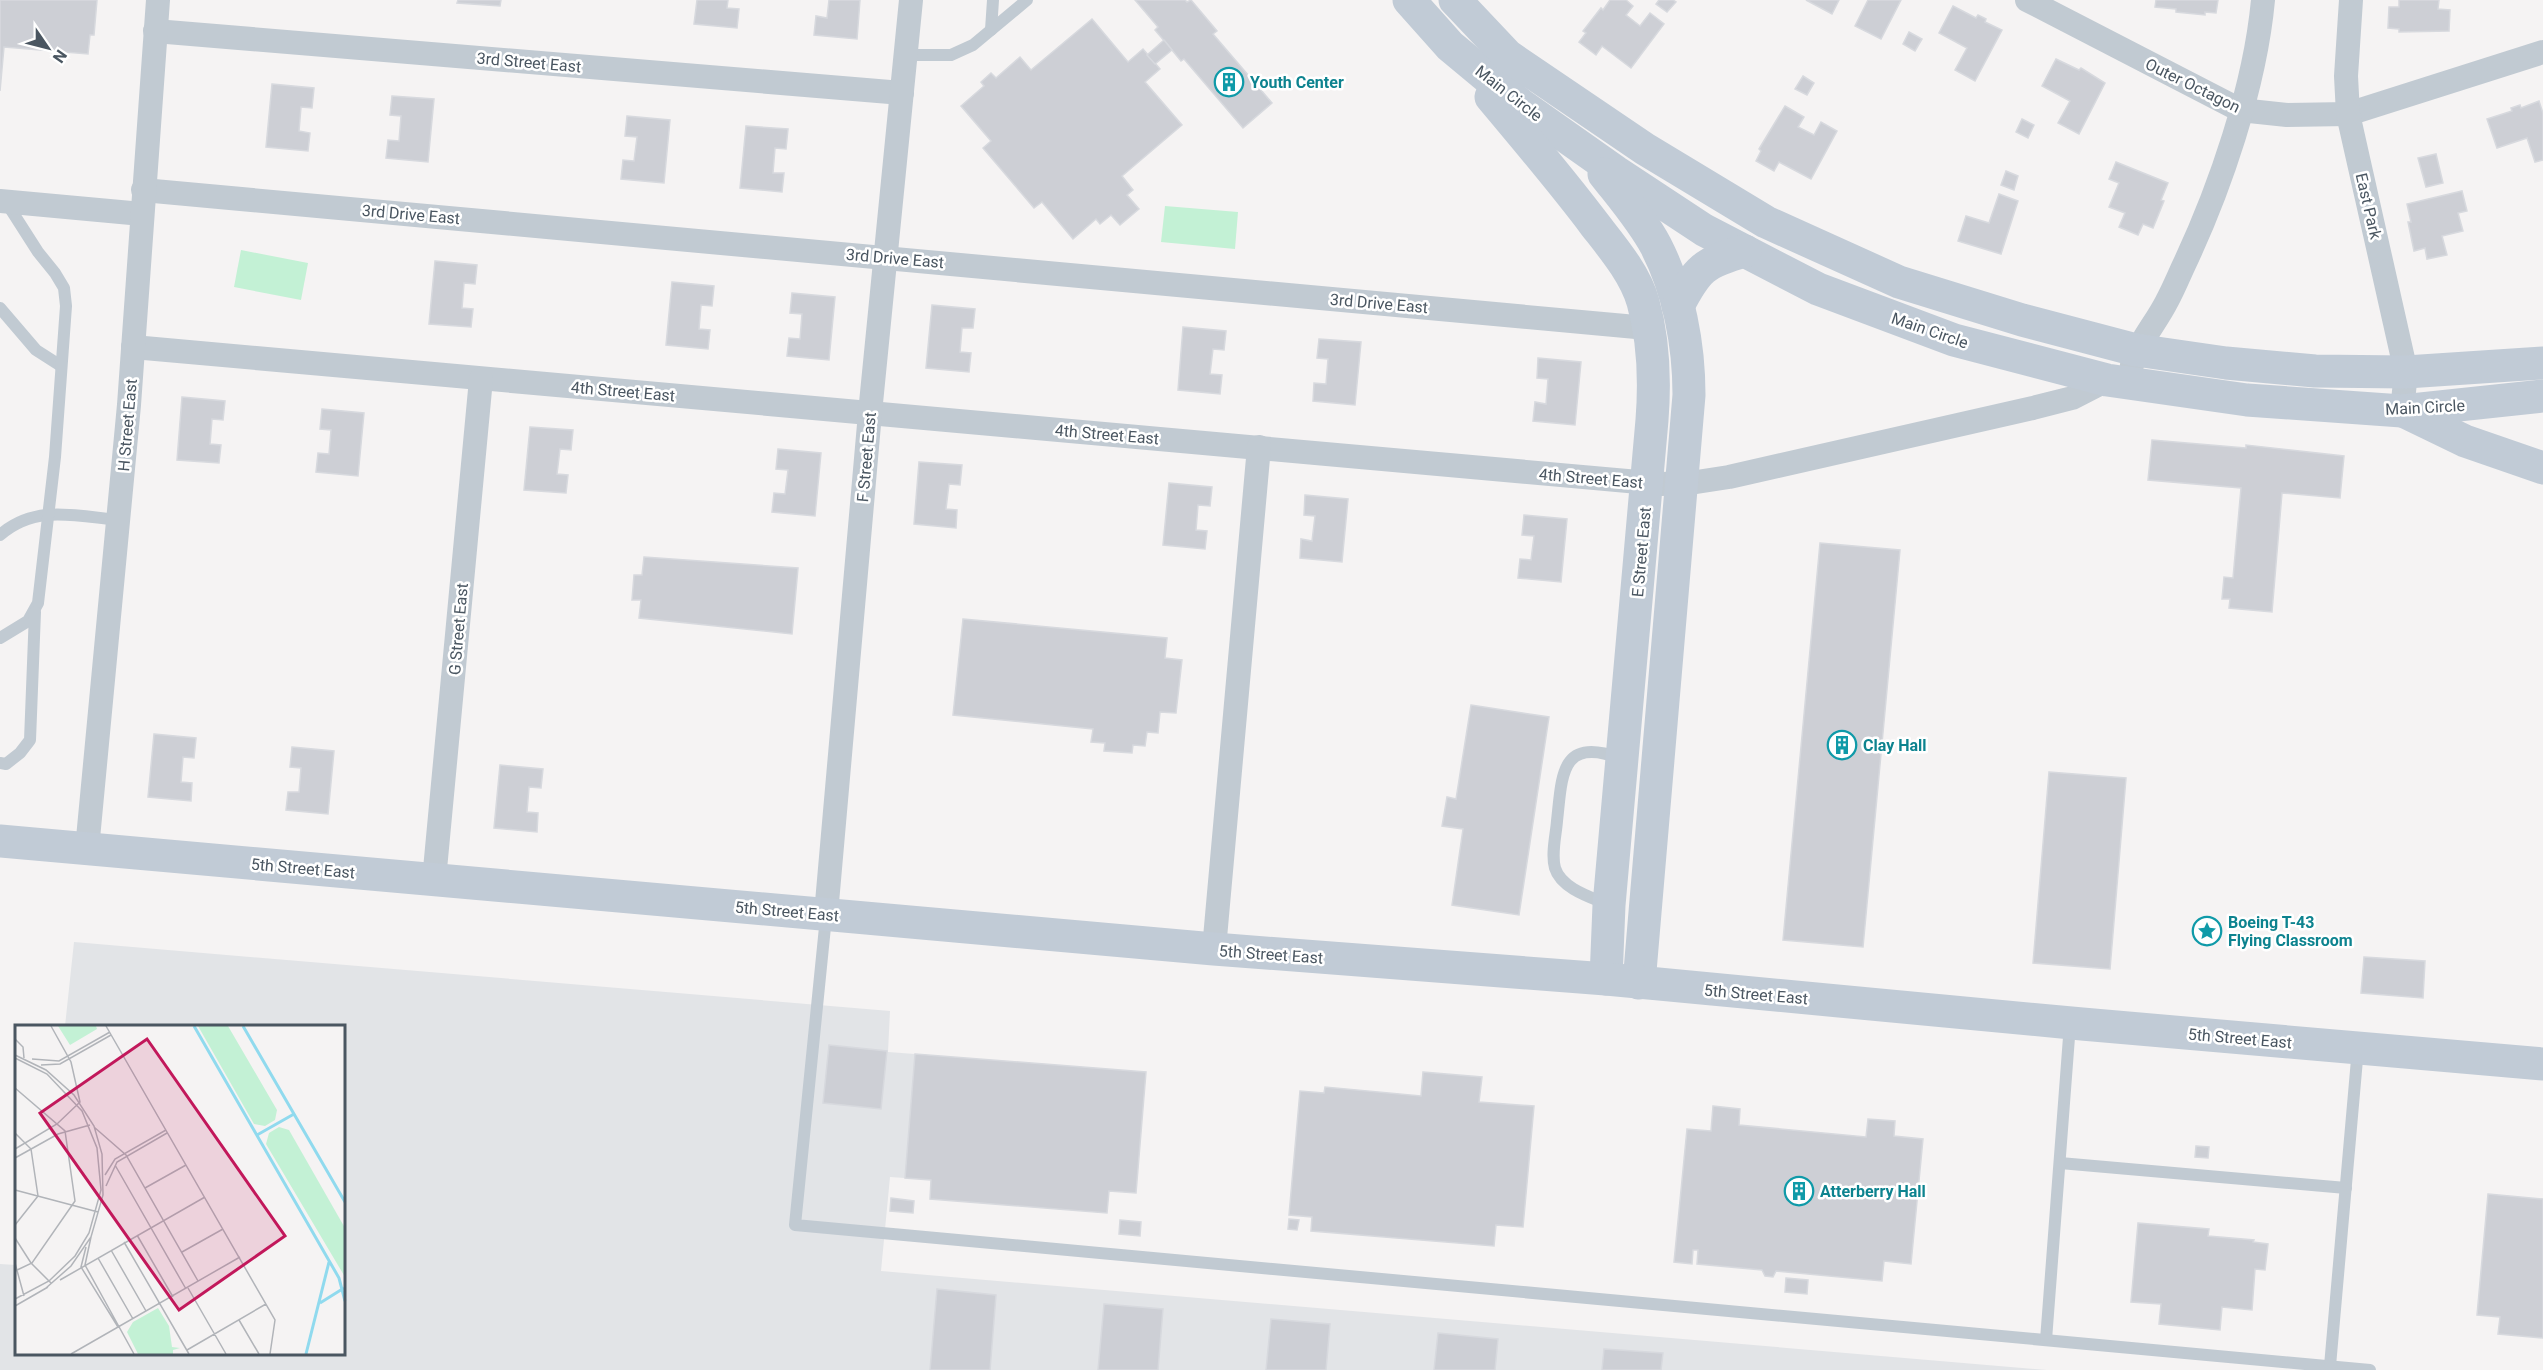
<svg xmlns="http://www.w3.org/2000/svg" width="2543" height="1370" font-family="Roboto,sans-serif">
	<rect width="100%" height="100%" fill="#f5f3f3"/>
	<path fill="#e2e4e7" d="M 74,942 L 890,1011 L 888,1052 L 915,1054 L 905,1178 L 890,1177 L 881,1271 L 2047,1370 L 0,1370 L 0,1264 L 16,1265 L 16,1354 L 344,1354 L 344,1026 L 65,1026 Z"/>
	<g fill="#c3f1d5">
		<path d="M 1165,206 L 1238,212 L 1235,249 L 1161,242 Z"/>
		<path d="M 241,250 L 308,263 L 301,300 L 234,287 Z"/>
	</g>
	<g fill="#cdcfd5" stroke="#d7d9de" stroke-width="1.5">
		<path d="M 0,0 L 97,0 L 94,35 L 90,35 L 88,54 L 4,47 L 0,91 Z"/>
		<path d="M 458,0 L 501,0 L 500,6 L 457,3 Z"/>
		<path d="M 697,0 L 728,0 L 727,8 L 739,9 L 737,28 L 694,24 Z"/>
		<path d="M 829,0 L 860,0 L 857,39 L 814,35 L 816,16 L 827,18 Z"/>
		<path d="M 1135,0 L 1185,0 L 1187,2 L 1191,0 L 1217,31 L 1213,34 L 1272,103 L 1243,128 L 1184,59 L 1181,61 L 1172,50 L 1155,30 L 1158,27 Z"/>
		<path d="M 1610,0 L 1626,0 L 1633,6 L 1626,15 L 1640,26 L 1650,13 L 1664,24 L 1631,68 L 1602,46 L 1596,55 L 1579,42 L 1586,33 L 1583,31 L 1601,8 L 1603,10 Z"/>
		<path d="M 1659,0 L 1673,0 L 1676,2 L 1667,12 L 1656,4 Z"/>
		<path d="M 1806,0 L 1839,0 L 1832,14 Z"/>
		<path d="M 1868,0 L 1901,0 L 1881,39 L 1855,26 Z"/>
		<path d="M 2156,0 L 2218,0 L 2216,13 L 2205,12 L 2205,15 L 2176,12 L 2176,9 L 2155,7 Z"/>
		<path d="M 2399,0 L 2439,0 L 2438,9 L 2450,10 L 2449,31 L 2399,32 L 2399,29 L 2388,28 L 2389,7 L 2399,7 Z"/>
		<path d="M 1953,6 L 1976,18 L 1978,15 L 1986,19 L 1985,22 L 2002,30 L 1975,81 L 1955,70 L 1967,48 L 1939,33 Z"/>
		<path d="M 1092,19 L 1128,62 L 1143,49 L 1160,69 L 1145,82 L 1182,125 L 1122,176 L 1133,190 L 1127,195 L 1139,209 L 1120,225 L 1111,215 L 1100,224 L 1096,219 L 1073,239 L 1042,202 L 1034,208 L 983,148 L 991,141 L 961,106 L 984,86 L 981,82 L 991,73 L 996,78 L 1020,57 L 1031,70 Z"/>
		<path d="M 1909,32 L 1922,39 L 1915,51 L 1903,44 Z"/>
		<path d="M 1164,40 L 1172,50 L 1155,64 L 1147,55 Z"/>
		<path d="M 2056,59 L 2079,70 L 2081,68 L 2105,83 L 2079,134 L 2058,123 L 2070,101 L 2042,86 Z"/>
		<path d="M 1803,76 L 1814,83 L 1807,95 L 1795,89 Z"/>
		<path d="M 272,84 L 314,88 L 312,108 L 301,107 L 299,131 L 310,133 L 308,151 L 266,147 Z"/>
		<path d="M 392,96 L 434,99 L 428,162 L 386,158 L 388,140 L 399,141 L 401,116 L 390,115 Z"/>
		<path d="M 2539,101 L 2543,113 L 2543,160 L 2535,162 L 2527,138 L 2497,148 L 2487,119 L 2512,111 L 2511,108 L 2520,105 L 2521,108 Z"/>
		<path d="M 1785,106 L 1804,117 L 1798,127 L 1814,135 L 1821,122 L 1837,131 L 1811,179 L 1779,162 L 1774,171 L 1756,161 L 1761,151 L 1759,149 Z"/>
		<path d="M 627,116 L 670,120 L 664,183 L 621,179 L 623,160 L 634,161 L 637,137 L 625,136 Z"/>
		<path d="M 2022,119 L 2034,125 L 2028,138 L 2016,132 Z"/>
		<path d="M 746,126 L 788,129 L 786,149 L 775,148 L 773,173 L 784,173 L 782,192 L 740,188 Z"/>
		<path d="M 2436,154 L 2443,183 L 2426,187 L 2418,158 Z"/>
		<path d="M 2116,162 L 2168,183 L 2161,200 L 2164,201 L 2153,228 L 2143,224 L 2138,235 L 2119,227 L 2125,213 L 2109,207 L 2119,183 L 2109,179 Z"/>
		<path d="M 2006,171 L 2018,176 L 2014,190 L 2001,185 Z"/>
		<path d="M 2462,191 L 2467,211 L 2458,213 L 2463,231 L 2442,236 L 2447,255 L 2427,259 L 2425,248 L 2414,251 L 2408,222 L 2411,222 L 2407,204 Z"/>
		<path d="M 1999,194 L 2018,201 L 2001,254 L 1958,241 L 1966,216 L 1989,223 Z"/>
		<path d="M 435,261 L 477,265 L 475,284 L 464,283 L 462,308 L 473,309 L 471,327 L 429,324 Z"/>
		<path d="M 672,282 L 714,286 L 712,306 L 701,305 L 699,329 L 710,330 L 708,349 L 666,345 Z"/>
		<path d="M 792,293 L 835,297 L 829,360 L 787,356 L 789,338 L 800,339 L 802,314 L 790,313 Z"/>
		<path d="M 932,305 L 975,309 L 973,328 L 962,328 L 960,352 L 971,353 L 969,372 L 926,368 Z"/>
		<path d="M 1183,327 L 1226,331 L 1224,350 L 1213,349 L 1210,374 L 1222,375 L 1220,394 L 1178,390 Z"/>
		<path d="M 1319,339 L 1361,342 L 1355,405 L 1313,401 L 1314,383 L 1326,384 L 1328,359 L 1317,358 Z"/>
		<path d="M 1538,358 L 1581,362 L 1575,425 L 1533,421 L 1535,402 L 1546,404 L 1548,379 L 1537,378 Z"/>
		<path d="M 182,397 L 225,401 L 223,420 L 212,419 L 210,444 L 221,445 L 219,463 L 177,460 Z"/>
		<path d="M 322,409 L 364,413 L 358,476 L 316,472 L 318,453 L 329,454 L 331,430 L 320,429 Z"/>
		<path d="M 530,427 L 573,430 L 571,450 L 560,449 L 557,474 L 568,475 L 566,493 L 524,490 Z"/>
		<path d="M 2152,440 L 2246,448 L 2246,445 L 2344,456 L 2340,498 L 2282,493 L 2272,612 L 2229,608 L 2230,599 L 2222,599 L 2224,577 L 2233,578 L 2241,488 L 2148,480 Z"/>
		<path d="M 778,449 L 821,453 L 815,516 L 772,512 L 774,493 L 785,494 L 788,470 L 776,469 Z"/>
		<path d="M 919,462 L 962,465 L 960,485 L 949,484 L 946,509 L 957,510 L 956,528 L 914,524 Z"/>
		<path d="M 1169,483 L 1212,487 L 1210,506 L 1198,505 L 1196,530 L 1207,531 L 1205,549 L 1163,545 Z"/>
		<path d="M 1305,495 L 1348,499 L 1342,562 L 1300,558 L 1301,539 L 1312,541 L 1315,516 L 1304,515 Z"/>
		<path d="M 1524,515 L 1567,519 L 1561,582 L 1518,578 L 1520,559 L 1531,560 L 1534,536 L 1522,535 Z"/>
		<path d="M 1820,543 L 1900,550 L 1863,947 L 1783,940 Z"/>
		<path d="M 644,557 L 798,568 L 792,634 L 639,618 L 641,600 L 632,600 L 634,575 L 642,575 Z"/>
		<path d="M 963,619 L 1167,638 L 1165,658 L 1182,660 L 1176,713 L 1160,712 L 1158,733 L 1147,732 L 1145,746 L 1133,745 L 1132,753 L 1104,751 L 1105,743 L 1091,742 L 1093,729 L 953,715 Z"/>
		<path d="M 1471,705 L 1549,717 L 1519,915 L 1452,905 L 1463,829 L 1442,826 L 1447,797 L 1456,799 Z"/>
		<path d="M 154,734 L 196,738 L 194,758 L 183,757 L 181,782 L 192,783 L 191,801 L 148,797 Z"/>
		<path d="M 292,747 L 334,751 L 328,814 L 286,810 L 288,792 L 299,792 L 301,768 L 290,767 Z"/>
		<path d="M 500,765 L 543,769 L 541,788 L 529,787 L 527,812 L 538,813 L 537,832 L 494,828 Z"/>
		<path d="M 2049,772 L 2126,778 L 2110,969 L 2033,963 Z"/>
		<path d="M 2364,957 L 2425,961 L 2423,998 L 2361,993 Z"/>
		<path d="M 829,1045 L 887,1051 L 881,1109 L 823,1103 Z"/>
		<path d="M 915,1054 L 1146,1072 L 1136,1193 L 1109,1191 L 1107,1213 L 930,1199 L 931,1180 L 905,1178 Z"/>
		<path d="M 1423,1072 L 1482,1077 L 1479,1102 L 1534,1106 L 1523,1227 L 1496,1225 L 1494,1246 L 1311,1231 L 1312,1217 L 1289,1215 L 1300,1091 L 1324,1093 L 1325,1087 L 1421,1096 Z"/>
		<path d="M 1713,1106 L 1740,1109 L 1739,1125 L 1866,1137 L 1868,1119 L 1895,1121 L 1894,1136 L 1923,1139 L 1911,1264 L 1884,1261 L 1882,1281 L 1776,1271 L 1773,1277 L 1765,1276 L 1762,1270 L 1697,1264 L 1698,1250 L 1693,1250 L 1692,1264 L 1674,1262 L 1687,1129 L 1711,1131 Z"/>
		<path d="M 2196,1146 L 2209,1147 L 2208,1158 L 2195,1157 Z"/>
		<path d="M 2488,1194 L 2543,1199 L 2543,1338 L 2498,1334 L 2500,1317 L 2477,1315 Z"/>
		<path d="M 891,1198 L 914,1201 L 913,1213 L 890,1211 Z"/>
		<path d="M 1289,1219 L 1299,1220 L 1297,1230 L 1288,1229 Z"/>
		<path d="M 1120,1220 L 1141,1222 L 1140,1236 L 1119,1234 Z"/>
		<path d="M 2138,1223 L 2209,1229 L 2208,1236 L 2254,1240 L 2253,1242 L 2268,1244 L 2265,1270 L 2255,1269 L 2252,1310 L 2222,1307 L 2220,1330 L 2159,1324 L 2161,1304 L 2131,1302 Z"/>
		<path d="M 1786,1278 L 1808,1280 L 1807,1294 L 1785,1292 Z"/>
		<path d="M 937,1289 L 996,1295 L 990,1370 L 930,1370 Z"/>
		<path d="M 1104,1304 L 1163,1309 L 1158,1370 L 1098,1370 Z"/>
		<path d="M 1271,1319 L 1330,1324 L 1326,1370 L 1266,1370 Z"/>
		<path d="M 1438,1333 L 1498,1339 L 1495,1370 L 1434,1370 Z"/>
		<path d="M 1604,1349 L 1663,1353 L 1661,1370 L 1602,1370 Z"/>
	</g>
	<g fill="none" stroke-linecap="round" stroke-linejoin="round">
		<g stroke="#c1cad2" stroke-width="12">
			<path d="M 991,30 L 993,0"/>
			<path d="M 906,55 L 951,55 L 973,45 L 1027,0"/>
			<path d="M 0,308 L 36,350 L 61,366"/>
			<path d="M 0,535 C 35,504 76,516 118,520"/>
			<path d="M 0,638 L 28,621 L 38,603 L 55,457 L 66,306 L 64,288 L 55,273 L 38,252 L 6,202"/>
			<path d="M 0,763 L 6,764 L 20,753 L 30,740 L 35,612"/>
			<path d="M 1607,904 C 1590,897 1561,888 1555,868 C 1551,854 1556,835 1557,821 C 1562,777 1560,736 1619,758"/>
			<path d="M 826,917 L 795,1225 L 2370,1370"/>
			<path d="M 2060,1163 L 2346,1188"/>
			<path d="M 2046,1340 L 2070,1024"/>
			<path d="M 2330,1366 L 2358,1048"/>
		</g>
		<g stroke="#c1cad2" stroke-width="24">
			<path d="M 2027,0 L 2240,110 L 2287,115 L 2348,114 L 2543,52"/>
			<path d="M 2351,0 L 2346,76 L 2348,114 L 2406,372 L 2402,411"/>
			<path d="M 155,31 L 902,93"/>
			<path d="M 143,190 L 1647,328"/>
			<path d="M 0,201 L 142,214"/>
			<path d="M 133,347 L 1661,484 L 1690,483 L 1729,477 L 2033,408 L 2072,398 L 2107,380"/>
			<path d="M 2132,365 C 2139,341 2156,323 2167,301 C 2173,290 2178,278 2183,267 C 2220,189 2255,87 2263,0"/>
			<path d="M 87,849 L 129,405 L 158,0"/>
			<path d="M 434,880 L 481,379"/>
			<path d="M 826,914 L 870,413 L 911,0"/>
			<path d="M 1214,949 L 1259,447"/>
		</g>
		<g stroke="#c1cbd6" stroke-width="33">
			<path d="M 1409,0 L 1450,46 L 1521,105 L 1616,172 L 1704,230 L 1818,289 L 1954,340 L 2107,380 L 2247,400 L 2402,411 L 2543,396"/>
			<path d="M 1455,0 L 1508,56 L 1645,149 L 1766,222 L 1899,282 L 2022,320 L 2136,350 L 2226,363 L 2315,371 L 2406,372 L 2543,363"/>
			<path d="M 1491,97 C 1526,139 1562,181 1595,225 C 1613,248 1635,274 1643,302 C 1654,341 1655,381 1652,420 L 1609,905 L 1606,979"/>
			<path d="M 1604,174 C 1622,197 1642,220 1656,246 C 1679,291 1689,345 1689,395 L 1639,983"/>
			<path d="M 1678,306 C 1697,269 1704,262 1745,251"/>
			<path d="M 2403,411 L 2465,441 L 2543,468"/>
			<path d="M 0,841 L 1214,949 L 1606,979 L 2082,1024 L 2543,1064"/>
		</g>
	</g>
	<defs>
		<g id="building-ring" transform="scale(1.5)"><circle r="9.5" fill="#fff" stroke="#0f9aa8" stroke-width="1.5"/><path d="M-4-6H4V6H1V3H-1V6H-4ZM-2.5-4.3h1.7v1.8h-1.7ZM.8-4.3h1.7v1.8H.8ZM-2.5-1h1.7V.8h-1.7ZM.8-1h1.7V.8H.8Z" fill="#0f9aa8"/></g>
		<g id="sight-ring" transform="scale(1.5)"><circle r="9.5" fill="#fff" stroke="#0f9aa8" stroke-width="1.5"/><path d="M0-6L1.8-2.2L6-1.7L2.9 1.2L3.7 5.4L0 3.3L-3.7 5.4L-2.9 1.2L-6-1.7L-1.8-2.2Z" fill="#0f9aa8"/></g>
	</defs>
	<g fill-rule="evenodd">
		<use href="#building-ring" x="1229" y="82"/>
		<use href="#building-ring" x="1842" y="745"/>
		<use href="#sight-ring" x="2207" y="931"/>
		<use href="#building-ring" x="1799" y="1191"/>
	</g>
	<g text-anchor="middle" stroke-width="5" stroke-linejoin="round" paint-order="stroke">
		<g font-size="16" fill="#4a5661" stroke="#fff">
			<text transform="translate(529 62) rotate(5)" y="6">3rd Street East</text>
			<text transform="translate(2193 85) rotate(26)" y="6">Outer Octagon</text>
			<text transform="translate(1509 93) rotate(38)" y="6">Main Circle</text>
			<text transform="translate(2369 206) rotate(77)" y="6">East Park</text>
			<text transform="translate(411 214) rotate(5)" y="6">3rd Drive East</text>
			<text transform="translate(895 258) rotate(5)" y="6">3rd Drive East</text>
			<text transform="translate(1379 303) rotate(5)" y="6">3rd Drive East</text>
			<text transform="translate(1930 330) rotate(19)" y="6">Main Circle</text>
			<text transform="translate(623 391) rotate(5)" y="6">4th Street East</text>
			<text transform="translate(2425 407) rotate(-3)" y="6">Main Circle</text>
			<text transform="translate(127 425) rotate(-85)" y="6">H Street East</text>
			<text transform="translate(1107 434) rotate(5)" y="6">4th Street East</text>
			<text transform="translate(866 457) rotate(-85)" y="6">F Street East</text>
			<text transform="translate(1591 478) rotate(5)" y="6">4th Street East</text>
			<text transform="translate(1641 552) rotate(-85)" y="6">E Street East</text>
			<text transform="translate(458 629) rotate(-85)" y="6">G Street East</text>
			<text transform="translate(303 868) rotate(5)" y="6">5th Street East</text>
			<text transform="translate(787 911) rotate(5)" y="6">5th Street East</text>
			<text transform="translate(1271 954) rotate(4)" y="6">5th Street East</text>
			<text transform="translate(1756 994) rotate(5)" y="6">5th Street East</text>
			<text transform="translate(2240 1038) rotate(5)" y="6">5th Street East</text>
		</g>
		<g font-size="16" font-weight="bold" fill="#0d838f" stroke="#fff" text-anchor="start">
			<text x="1250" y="88">Youth Center</text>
			<text x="1863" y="751">Clay Hall</text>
			<text x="2228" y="928">Boeing T-43<tspan x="2228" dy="18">Flying Classroom</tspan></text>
			<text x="1820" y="1197">Atterberry Hall</text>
		</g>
	</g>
	<g transform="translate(15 1025)">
		<rect width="330" height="330" fill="#f5f3f3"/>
		<path d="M 43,1 L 81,1 L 82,4 L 55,20 ZM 183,1 L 213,1 L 262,85 L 260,95 L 250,101 L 239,99 ZM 264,102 L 274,105 L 330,203 L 330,252 L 251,119 L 254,108 ZM 143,283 L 154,301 L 157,322 L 165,323 L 158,325 L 158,329 L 123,329 L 112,307 L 118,297 Z" fill="#c3f1d5"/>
		<path fill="none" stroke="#90daee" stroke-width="3" d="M 179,1 L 324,253 L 330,276M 228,1 L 330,177M 242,110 L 279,89M 305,278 L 329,263M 291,329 L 314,237"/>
		<path fill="none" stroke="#b1b4b9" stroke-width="1.5" d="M 91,1 L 260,295 L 255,329M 0,14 L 8,22 L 9,33M 0,30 L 31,45 L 59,70 L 79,101 L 87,129 L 88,170 L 76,212 L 56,241 L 31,263M 0,33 L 32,49 L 67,86 L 82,123 L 86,165 L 74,208 L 60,231 L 34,256 L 0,274M 17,34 L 44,36 L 95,7M 26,40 L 45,39 L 96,10M 0,63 L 50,106 L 60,176 L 17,238 L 0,246M 79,102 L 111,130 L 183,256M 0,108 L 16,124 L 23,171 L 0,200M 0,124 L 42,99 L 65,77 L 56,37 L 36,1M 0,133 L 43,109 L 75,100M 100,140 L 171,264M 90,150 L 100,134 L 151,105M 91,161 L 102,137 L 152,108M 130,163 L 171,140M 0,165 L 83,187M 122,210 L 158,272M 76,212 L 70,240 L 119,329M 0,213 L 16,238 L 36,258M 109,217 L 174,329M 71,222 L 66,242 L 103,302M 96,225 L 131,286M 167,227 L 208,204M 83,233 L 118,294M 0,238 L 9,271M 45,255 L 190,172M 173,263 L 211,329M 0,281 L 33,262M 224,295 L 244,329M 172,325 L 251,279M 56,329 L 225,232"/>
		<path fill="#c2185b" fill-opacity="0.15" stroke="#c2185b" stroke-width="3" d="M 132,14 L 270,211 L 164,285 L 25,88 Z"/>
		<rect width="330" height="330" fill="none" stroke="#4a5661" stroke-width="3"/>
	</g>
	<g transform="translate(48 48) rotate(125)" stroke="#ffffff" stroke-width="4.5" paint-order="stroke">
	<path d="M0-4.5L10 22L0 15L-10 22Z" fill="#4a5661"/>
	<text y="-9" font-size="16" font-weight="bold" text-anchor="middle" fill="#4a5661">N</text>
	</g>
</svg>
